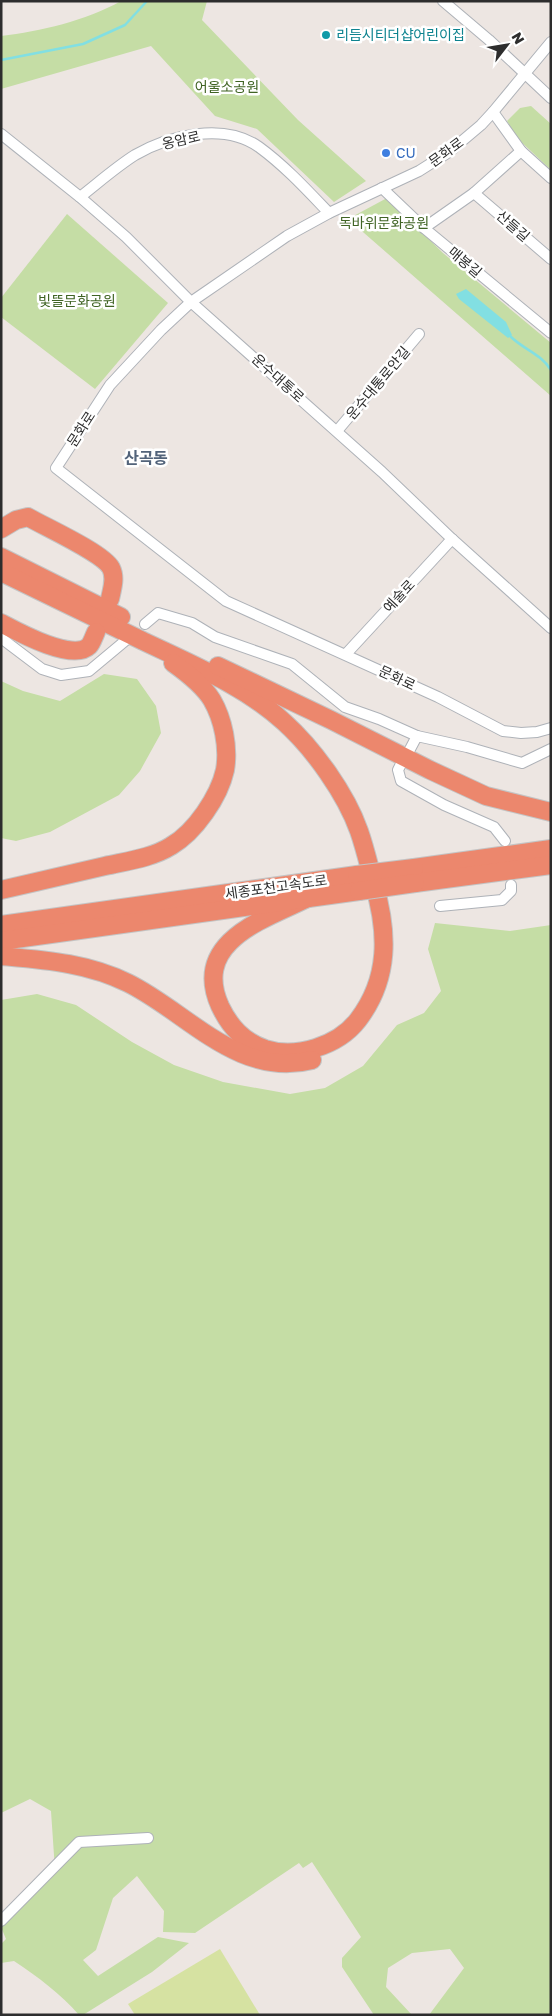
<svg xmlns="http://www.w3.org/2000/svg" width="552" height="2016" font-family="'Golos Text','Noto Sans KR',sans-serif">
	<rect width="100%" height="100%" fill="#ede6e2"/>
	<g fill="#c5dda5">
		<path d="M 121,1 L 207,1 L 202,20 L 298,120 L 366,181 L 334,202 L 257,129 L 215,116 L 151,46 L 1,89 L 1,36 C 41,31 85,21 121,1 Z"/>
		<path d="M 531,106 L 551,124 L 551,170 L 517,138 L 507,121 L 520,108 Z"/>
		<path d="M 387,198 L 443,253 L 551,343 L 551,396 L 348,219 Z"/>
		<path d="M 67,214 L 168,303 L 95,389 L 1,317 L 1,298 Z"/>
		<path d="M 104,674 L 137,679 L 156,706 L 161,733 L 140,771 L 119,795 L 50,832 L 16,841 L 1,838 L 1,681 L 23,691 L 60,701 Z"/>
		<path d="M 435,923 L 510,931 L 551,925 L 551,2015 L 429,2015 L 464,1968 L 450,1949 L 412,1953 L 388,1968 L 386,1987 L 412,2015 L 374,2015 L 342,1967 L 342,1958 L 361,1937 L 312,1862 L 303,1868 L 299,1863 L 195,1933 L 163,1932 L 164,1911 L 137,1876 L 113,1898 L 96,1950 L 83,1960 L 98,1976 L 158,1937 L 189,1943 L 152,1972 L 83,2015 L 79,2015 C 61,1994 38,1977 14,1961 L 1,1963 L 1,1944 L 6,1939 L 1,1927 L 55,1870 L 51,1811 L 30,1799 L 1,1813 L 1,1000 L 37,994 L 76,1005 L 132,1042 L 174,1065 L 223,1082 L 290,1094 L 325,1088 L 363,1066 L 397,1025 L 424,1013 L 441,991 L 428,949 Z"/>
	</g>
	<path fill="#d6e2a2" d="M 220,1949 L 260,2015 L 135,2015 L 128,2004 Z"/>
	<path fill="#82dfe2" d="M 466,289 L 506,322 L 512,335 L 508,338 L 459,299 L 456,294 Z"/>
	<g fill="none" stroke-linecap="round" stroke-linejoin="round">
		<g stroke="#82dfe2" stroke-width="2.5">
			<path d="M 1,60 L 83,44 L 125,25 L 147,1"/>
			<path d="M 510,336 C 524,350 540,353 551,370"/>
		</g>
		<g stroke="#aeb2b8" stroke-width="12">
			<g id="street">
				<path d="M 443,1 L 489,40 L 551,98"/>
				<path d="M 551,42 L 493,112 L 481,125 L 449,152 L 419,171 L 329,213 L 287,236 L 191,302 L 161,330 L 110,385 L 56,468 L 226,601 L 438,697 L 503,731 L 521,733 L 537,732 L 551,728"/>
				<path d="M 493,112 L 521,151 L 551,178"/>
				<path d="M 1,134 L 80,197 L 126,237 L 191,302 L 382,472 L 452,539 L 551,628"/>
				<path d="M 382,188 L 424,228 L 551,333"/>
				<path d="M 474,193 L 551,259"/>
				<path d="M 80,197 C 98,183 116,167 135,155 C 170,135 224,122 259,147 C 285,166 307,190 329,213"/>
				<path d="M 424,228 L 474,193 L 521,151"/>
				<path d="M 337,431 L 419,334"/>
				<path d="M 145,624 L 158,613 L 192,623 L 215,637 L 292,664 L 345,707 L 379,719 L 417,736"/>
				<path d="M 1,638 L 42,669 L 61,675 L 89,671 L 125,641"/>
				<path d="M 346,654 L 452,539"/>
				<path d="M 408,753 L 417,736 L 467,747 L 522,763 L 551,749"/>
				<path d="M 402,762 L 398,770 L 401,781 L 444,805 L 494,827 L 505,841"/>
				<path d="M 440,906 L 502,900 L 511,891 L 511,885"/>
				<path d="M 1,1921 L 79,1842 L 148,1838"/>
			</g>
		</g>
		<g stroke="#c4c4c4" stroke-width="20">
			<g id="highway">
				<path d="M 1,529 L 16,520 L 28,517 C 45,527 103,553 111,568 C 116,578 112,589 110,599"/>
				<path d="M 1,557 L 121,617"/>
				<path d="M 1,572 C 49,595 96,618 143,641 C 191,664 245,686 284,722 C 314,749 346,794 359,831 C 365,848 369,866 374,884 C 388,932 390,978 358,1020 C 338,1046 296,1059 265,1049 C 243,1041 230,1027 220,1006 C 191,941 265,919 310,897"/>
				<path d="M 1,623 C 18,632 73,662 89,646 C 92,643 94,636 96,632"/>
				<path d="M 218,666 L 331,720 L 430,770 L 486,796 L 551,812"/>
				<path d="M 414,868 L 551,849"/>
				<path d="M 415,883 L 551,865"/>
				<path d="M 1,890 C 36,882 71,874 105,866 C 127,861 152,858 171,846 C 195,832 219,797 225,770 C 229,747 223,719 212,700 C 203,685 187,673 173,663"/>
				<path d="M 1,925 L 357,875"/>
				<path d="M 1,941 L 359,891"/>
				<path d="M 1,956 C 45,960 88,963 128,983 C 187,1012 239,1079 312,1060"/>
			</g>
		</g>
		<use href="#street" stroke="#fff" stroke-width="10"/>
		<use href="#highway" stroke="#ec876d" stroke-width="18"/>
		<g stroke="#c4c4c4" stroke-width="20" stroke-linecap="butt">
			<g id="highway-bridge">
				<path d="M 357,875 L 414,868"/>
				<path d="M 359,891 L 415,883"/>
			</g>
		</g>
		<use href="#highway-bridge" stroke="#ec876d" stroke-width="18"/>
	</g>
	<circle fill="#0f9aa8" stroke="#fff" stroke-width="2" cx="326" cy="35" r="5"/>
	<circle fill="#3f7fe0" stroke="#fff" stroke-width="2" cx="386" cy="153" r="5"/>
	<g text-anchor="middle" stroke-width="5" stroke-linejoin="round" paint-order="stroke">
		<g font-size="14" fill="#0d838f" stroke="#fff" text-anchor="start">
			<text x="336" y="40">리듬시티더샵어린이집</text>
		</g>
		<g font-size="14" fill="#406424" stroke="#fff">
			<text x="227" y="92">어울소공원</text>
			<text x="384" y="228">독바위문화공원</text>
			<text x="77" y="306">빛뜰문화공원</text>
		</g>
		<g font-size="14" fill="#2d2d2d" stroke="#fff">
			<text transform="translate(181 140) rotate(-13)" y="5">옹암로</text>
			<text transform="translate(446 152) rotate(-36)" y="5">문화로</text>
			<text transform="translate(513 226) rotate(41)" y="5">산들길</text>
			<text transform="translate(465 262) rotate(40)" y="5">매봉길</text>
			<text transform="translate(278 378) rotate(42)" y="5">운수대통로</text>
			<text transform="translate(378 383) rotate(-50)" y="5">운수대통로안길</text>
			<text transform="translate(81 429) rotate(-57)" y="5">문화로</text>
			<text transform="translate(399 596) rotate(-47)" y="5">예술로</text>
			<text transform="translate(397 678) rotate(25)" y="5">문화로</text>
			<text transform="translate(276 887) rotate(-8)" y="5">세종포천고속도로</text>
		</g>
		<g font-size="14" fill="#366cbe" stroke="#fff" text-anchor="start">
			<text x="396" y="158">CU</text>
		</g>
		<g font-size="16" font-weight="bold" fill="#52637a" stroke="#fff">
			<text x="146" y="464">산곡동</text>
		</g>
	</g>
	<rect width="552" height="2016" fill="none" stroke="#2d2d2d" stroke-width="5"/>
	<g transform="translate(507 45) rotate(59)" stroke="#ffffff" stroke-width="4" paint-order="stroke">
	<path d="M0-4L9 19L0 12L-9 19Z" fill="#2d2d2d"/>
	<text y="-8" font-size="14" font-weight="bold" text-anchor="middle" fill="#2d2d2d">N</text>
	</g>
</svg>
